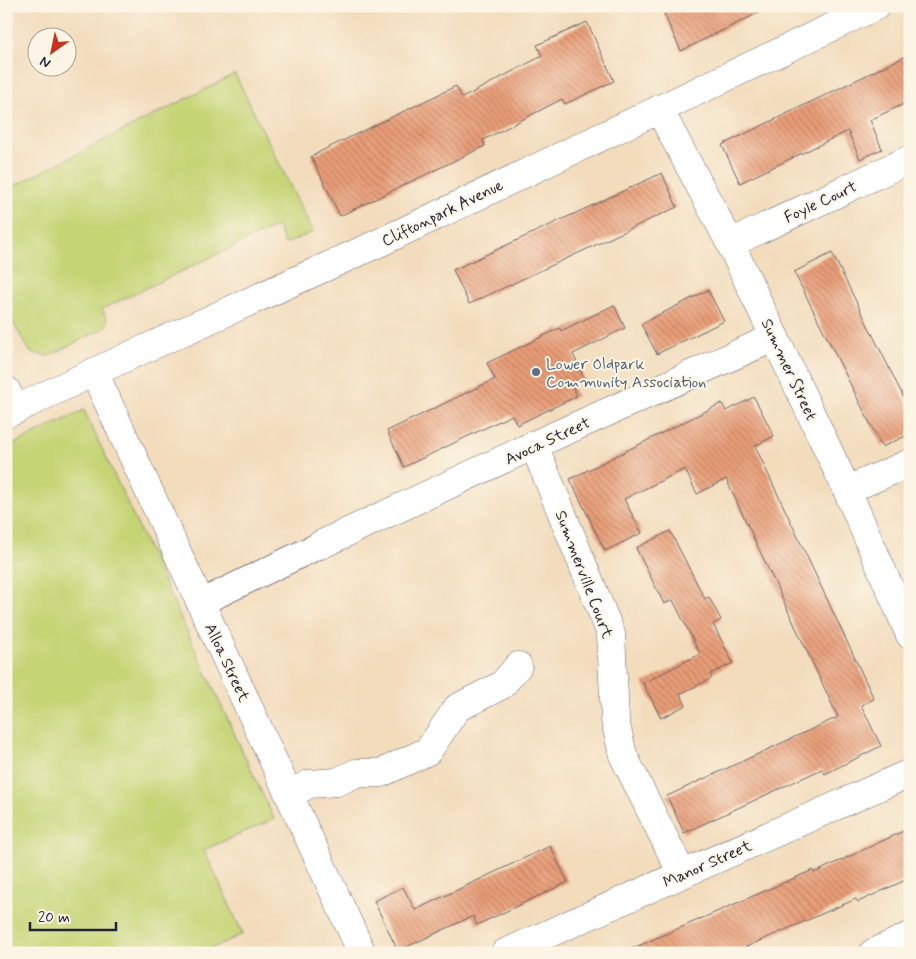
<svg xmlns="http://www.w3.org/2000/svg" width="916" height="959" font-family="Mynerve,sans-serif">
	<defs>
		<pattern id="building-back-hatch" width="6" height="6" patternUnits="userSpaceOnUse" patternTransform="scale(1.25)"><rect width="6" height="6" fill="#e99d77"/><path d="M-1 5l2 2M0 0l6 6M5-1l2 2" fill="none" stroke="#bc8063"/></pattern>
	</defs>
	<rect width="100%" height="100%" fill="#fcf5e5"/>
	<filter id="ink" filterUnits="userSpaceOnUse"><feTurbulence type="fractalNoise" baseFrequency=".02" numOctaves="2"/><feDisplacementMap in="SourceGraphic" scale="10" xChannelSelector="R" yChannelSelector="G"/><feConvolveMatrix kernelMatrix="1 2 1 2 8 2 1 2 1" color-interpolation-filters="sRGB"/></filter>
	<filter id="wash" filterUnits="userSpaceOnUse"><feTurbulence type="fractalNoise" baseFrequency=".0096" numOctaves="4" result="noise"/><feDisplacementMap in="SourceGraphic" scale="20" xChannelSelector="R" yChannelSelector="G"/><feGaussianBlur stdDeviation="1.12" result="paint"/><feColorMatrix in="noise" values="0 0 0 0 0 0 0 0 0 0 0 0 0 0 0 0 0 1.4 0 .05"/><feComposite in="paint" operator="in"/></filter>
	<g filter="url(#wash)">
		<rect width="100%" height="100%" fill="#f2dcbc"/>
		<g fill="#c5d475" stroke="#747b58">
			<path d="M 235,74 L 313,232 L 285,244 L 277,226 L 102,309 L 108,321 L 106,327 L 49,356 L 31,353 L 6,311 L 6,171 L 14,186 Z"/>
			<path d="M 84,410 L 274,819 L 204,850 L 243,934 L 201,953 L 6,953 L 6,448 Z"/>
		</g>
		<g id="blocks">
			<g fill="url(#building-back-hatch)">
				<path d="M 678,6 L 772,6 L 681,51 L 664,14 Z"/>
				<path d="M 587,22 L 614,81 L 565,104 L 562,99 L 483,140 L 485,146 L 340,216 L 311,156 L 456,86 L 462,98 L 542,56 L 537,45 Z"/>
				<path d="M 910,54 L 910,101 L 870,120 L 882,149 L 860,159 L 848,131 L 740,183 L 722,145 Z"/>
				<path d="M 662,173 L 677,207 L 469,304 L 453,270 Z"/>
				<path d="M 832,253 L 910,410 L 910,434 L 882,447 L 794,272 Z"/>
				<path d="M 708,290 L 724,321 L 657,354 L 641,324 Z"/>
				<path d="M 614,305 L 625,328 L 573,354 L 585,380 L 572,386 L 577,396 L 517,425 L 512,415 L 404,467 L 387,431 L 495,379 L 487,363 L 560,328 L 561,331 Z"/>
				<path d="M 754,397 L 774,436 L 755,446 L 874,699 L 861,705 L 881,746 L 825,774 L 822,769 L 684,833 L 667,796 L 838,717 L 726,479 L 697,494 L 685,469 L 624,499 L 642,533 L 605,551 L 570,479 L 722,403 L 726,411 Z"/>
				<path d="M 670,531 L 705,599 L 709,597 L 721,620 L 713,624 L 733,663 L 710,674 L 712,678 L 680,694 L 686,705 L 661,718 L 643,683 L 700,654 L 673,600 L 664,604 L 636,548 Z"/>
				<path d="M 910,828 L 910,878 L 858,902 L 856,899 L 732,953 L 622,953 L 813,870 L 814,873 Z"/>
				<path d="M 550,846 L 568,882 L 477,925 L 473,916 L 398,951 L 374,901 L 403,887 L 415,910 Z"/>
			</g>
		</g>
	</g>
	<g filter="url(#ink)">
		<use href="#blocks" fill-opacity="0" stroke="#6b6368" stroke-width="1"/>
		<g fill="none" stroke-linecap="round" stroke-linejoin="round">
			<g stroke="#6b6368" stroke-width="28">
				<path id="pedestrian" d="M 200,603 L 320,545"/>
			</g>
			<g stroke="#6b6368" stroke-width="29">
				<g id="minor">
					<path d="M 659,109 L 729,241 L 847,490 L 910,635"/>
					<path d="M 729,241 L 744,237 L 910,159"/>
					<path d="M 94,372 L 362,953"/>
					<path d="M 6,390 L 16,410"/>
					<path d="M 534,445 L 611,634 L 615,720 L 623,755 L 682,874"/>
					<path d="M 847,490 L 910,463"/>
					<path d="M 320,545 L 534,445 L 775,337"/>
					<path d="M 290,794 L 309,784 L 337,782 L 356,773 L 381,773 L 428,751 L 457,708 L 502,685 L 518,666"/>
					<path d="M 505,953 L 910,773"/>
					<path d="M 873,953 L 910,936"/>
				</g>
			</g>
			<g stroke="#6b6368" stroke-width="29">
				<path id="tertiary" d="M 6,414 L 94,372 L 381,242 L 876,6"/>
			</g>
			<use href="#pedestrian" stroke="#fff" stroke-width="26"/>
			<use href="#minor" stroke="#fff" stroke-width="28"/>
			<use href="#tertiary" stroke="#fff" stroke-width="28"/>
		</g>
	</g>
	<circle fill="#5c6f8a" stroke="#fcf5e5" stroke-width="2" cx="536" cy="372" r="5"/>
	<g text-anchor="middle" stroke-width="4" stroke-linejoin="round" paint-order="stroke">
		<g font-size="16" fill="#22223b" stroke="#fcf5e5">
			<text transform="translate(820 201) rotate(-25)" y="6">Foyle Court</text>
			<text transform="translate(442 212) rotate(-26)" y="6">Cliftonpark Avenue</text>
			<text transform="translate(790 369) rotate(65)" y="6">Summer Street</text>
			<text transform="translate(547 440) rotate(-25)" y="6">Avoca Street</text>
			<text transform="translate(585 574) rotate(69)" y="6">Summerville Court</text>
			<text transform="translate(228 662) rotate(65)" y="6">Alloa Street</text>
			<text transform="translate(707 863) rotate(-24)" y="6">Manor Street</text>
		</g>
		<g font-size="16" fill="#4e5e75" stroke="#fcf5e5" text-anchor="start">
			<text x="546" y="369">Lower Oldpark<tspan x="546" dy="18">Community Association</tspan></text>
		</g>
	</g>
	<rect width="916" height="959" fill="none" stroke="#fcf5e5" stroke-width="25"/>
	<g transform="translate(52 52) rotate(213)"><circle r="24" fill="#fcf5e5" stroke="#a5a1a1"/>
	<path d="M0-4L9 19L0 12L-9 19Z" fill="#c8321e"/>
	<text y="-8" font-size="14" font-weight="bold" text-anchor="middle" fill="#22223b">N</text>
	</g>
	<path d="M30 922v8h86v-8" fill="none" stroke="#22223b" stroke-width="2.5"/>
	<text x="38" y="922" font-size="15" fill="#22223b" stroke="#fcf5e5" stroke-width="4" paint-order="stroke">20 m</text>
</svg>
